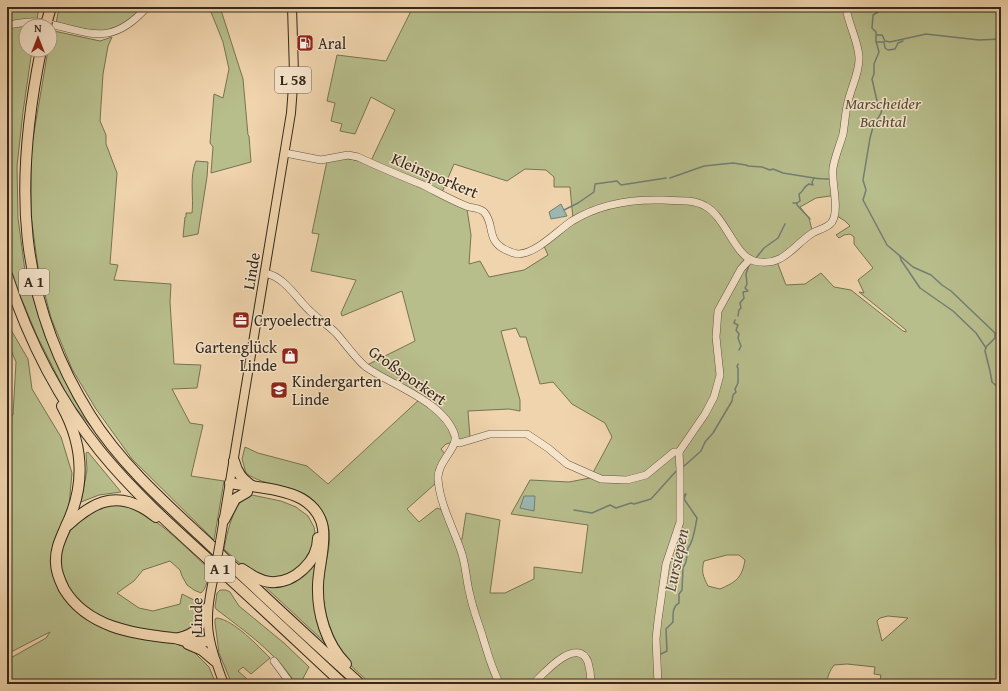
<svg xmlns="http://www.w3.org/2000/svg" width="1008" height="691" font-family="'Gentium Book Plus',serif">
	<rect width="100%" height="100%" fill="#f0d4ad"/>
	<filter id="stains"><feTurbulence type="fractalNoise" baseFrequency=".005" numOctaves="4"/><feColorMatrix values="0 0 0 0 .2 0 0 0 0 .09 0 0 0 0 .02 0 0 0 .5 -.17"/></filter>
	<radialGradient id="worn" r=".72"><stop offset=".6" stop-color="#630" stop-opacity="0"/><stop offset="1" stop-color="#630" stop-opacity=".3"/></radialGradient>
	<g fill="#b7bd8b" stroke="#767353" fill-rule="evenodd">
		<path d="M 7,7 L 39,7 L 36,26 L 26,26 L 26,50 L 32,50 L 23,112 L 17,166 L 18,218 L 25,271 L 44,333 L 74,399 L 100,438 L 70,401 L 37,336 L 12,276 L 7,260 Z"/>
		<path d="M 59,7 L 144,7 L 139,13 L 116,28 L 102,32 L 56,24 Z"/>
		<path d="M 209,7 L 220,7 L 243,79 L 248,135 L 249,136 L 251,162 L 211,173 L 213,147 L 210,143 L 214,94 L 223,98 L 229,69 L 223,42 Z"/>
		<path d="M 413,7 L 1001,7 L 1001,684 L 879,684 L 881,675 L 874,674 L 875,667 L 847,664 L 834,665 C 830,671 827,676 827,684 L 371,684 C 364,677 355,671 349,663 C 334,644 323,614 323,589 C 323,555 343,530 313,500 C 295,483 265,488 246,473 L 242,459 L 245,447 L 258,453 L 307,466 L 328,484 L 421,398 L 367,365 L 415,341 L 402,291 L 342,316 L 341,313 L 356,280 L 311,271 L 319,234 L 312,233 L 327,161 C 347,157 351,158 369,165 L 395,110 L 371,97 L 355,134 L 340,131 L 342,124 L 331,121 L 335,103 L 327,101 L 337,55 L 386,61 ZM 454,164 L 507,181 L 525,169 L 546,170 L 554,177 L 554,187 L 570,187 L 573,219 L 542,242 L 548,255 L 524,270 L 489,277 L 480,261 L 469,264 L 471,235 L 467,209 L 440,197 ZM 837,195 L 837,216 L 845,221 L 850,226 L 836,235 L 839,238 L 844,235 L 850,234 L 854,237 L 854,244 L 873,268 L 858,280 L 864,293 L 859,292 L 906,330 L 906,332 L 903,331 L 851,290 L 834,287 L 821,273 L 805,284 L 786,285 L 776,259 L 812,230 L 809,218 L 800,207 L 816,198 ZM 516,328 L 520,337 L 526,337 L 540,384 L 553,382 L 572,404 L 605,423 L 612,437 L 602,456 L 590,478 L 569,482 L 530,480 L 511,514 L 588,525 L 582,573 L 534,567 L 534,579 L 505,593 L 490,593 L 500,520 L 466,513 L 462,539 L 455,541 L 442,510 L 437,508 L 419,522 L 407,509 L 436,483 C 436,471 438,463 445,454 L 441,449 L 446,444 L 470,438 L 468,411 L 509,409 L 520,411 L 520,400 L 501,331 ZM 727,555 L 739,555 L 745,560 C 742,578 736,582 720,589 L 708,586 C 703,576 701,572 704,561 ZM 888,616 L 908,618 L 882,641 L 877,621 L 880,618 Z"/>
		<path d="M 54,31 L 100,41 L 112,37 L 108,46 L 103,74 L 100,121 L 106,135 L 106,144 L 117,173 L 110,264 L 118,265 L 114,280 L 171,284 L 170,302 L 174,364 L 201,365 L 197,388 L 172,389 L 190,423 L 203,425 L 191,476 L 224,481 L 214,540 L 132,459 L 96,409 L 72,369 L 51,318 L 38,267 L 31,216 L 31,150 L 48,50 L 50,50 L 50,42 Z"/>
		<path d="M 196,161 L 208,162 L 207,177 L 198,234 L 183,237 L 185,217 L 186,217 L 186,213 L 192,213 C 194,197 189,177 196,161 Z"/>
		<path d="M 7,323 L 28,359 L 32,389 L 61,437 L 72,473 L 66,538 C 70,532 73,525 78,520 C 89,510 109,501 123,505 C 153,512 186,548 209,569 C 208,577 207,588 201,593 L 194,590 L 187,585 L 182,576 L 180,570 L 170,561 L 143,570 L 134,581 L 117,593 L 139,608 L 153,611 L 180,604 L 182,594 L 198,602 L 194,652 L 209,667 L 216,684 L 7,684 L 7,660 L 46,638 L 50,632 L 7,654 L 7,417 L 13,415 L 16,362 L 7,341 Z"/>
		<path d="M 88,452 L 121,492 L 99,495 L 81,502 L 87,470 L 86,453 Z"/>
		<path d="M 238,486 C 257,490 278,491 295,499 C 338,518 315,555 316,589 C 317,611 323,631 333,650 L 261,583 C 271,586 281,586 291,582 C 321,569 331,525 303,505 C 287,493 257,492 238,489 Z"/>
		<path d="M 252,495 L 281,501 L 296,507 L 308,516 L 314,527 L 316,539 L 315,546 L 296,572 L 271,580 L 247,570 L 224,549 C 227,533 231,515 241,501 L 240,498 Z"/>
		<path d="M 220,590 L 226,590 L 230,592 L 239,606 L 284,643 L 309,667 L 300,684 L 296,684 C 274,651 247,633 216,609 L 215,607 L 217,593 Z"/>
		<path d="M 217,618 C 234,620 258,646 270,658 L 251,674 L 243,667 L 238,671 L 246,678 L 248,684 L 232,684 L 219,653 L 215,623 L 215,619 Z"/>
	</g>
	<g fill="#9bb7af" stroke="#727e74">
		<path d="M 561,204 L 567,216 L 551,219 L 549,212 Z"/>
		<path d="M 524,496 L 535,496 L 534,511 L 520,508 Z"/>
	</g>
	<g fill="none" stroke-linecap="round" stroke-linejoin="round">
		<g stroke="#727e74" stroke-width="1.5">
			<path d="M 877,7 L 878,12 L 873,15 L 872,28 L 876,32 L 876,41 L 879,52 L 874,64 L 874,74 L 872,79 L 877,101 L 874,106 L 876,108 L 879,108 L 882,109 L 881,113 L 873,127 L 870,138 L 863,180 L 866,190 L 863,200 L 887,245 L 913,267 L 931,275 L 942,285 L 951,291 L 995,333 L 995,338 L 986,347 L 985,351 L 990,371 L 992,382 L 1001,390"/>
			<path d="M 877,35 L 882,35 L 885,41 L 890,42 L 926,34 L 979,40 L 1001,39"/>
			<path d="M 876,42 L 884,42 L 885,48 L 888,50 L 895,49 L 898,43 L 903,41"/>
			<path d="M 670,178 L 704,166 L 733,163 L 746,165 L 748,166 L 762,167 L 770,170 L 773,169 L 783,173 L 814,178"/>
			<path d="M 793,203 L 797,203 L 800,201 L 799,194 C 804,191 803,187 809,184 L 813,185 L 812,182 L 814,178 C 820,179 826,179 831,179"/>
			<path d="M 797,203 L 797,205 L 810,219"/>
			<path d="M 564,210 L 578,203 L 594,192 L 595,184 L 617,181 L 621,185 L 666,178"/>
			<path d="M 900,256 L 901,260 L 920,288 L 953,311 L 976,333 L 986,348"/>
			<path d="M 756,258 L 764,248 L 778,238 L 785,224"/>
			<path d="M 738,316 L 739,310 L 741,308 L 740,303 L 744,298 L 743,292 L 748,291 L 745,288 L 747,284 L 746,274 L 749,265"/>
			<path d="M 735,320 L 734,323 L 738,325 L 736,330 L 739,334 L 738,338 L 741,346 L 739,350"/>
			<path d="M 683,467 L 701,451 L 705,442 L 713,433 L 732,401 L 733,395 L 736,392 L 735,389 L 738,383 L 738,368 L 737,367 L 738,364"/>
			<path d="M 574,510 L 592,513 L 610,505 L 616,508 L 631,503 L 634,504 L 651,499 L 678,469"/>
			<path d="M 661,654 L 667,651 L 666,629 L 673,622 C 673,615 672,607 679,603 L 679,594 L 682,590 L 683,568 L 686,562 L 688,548 C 694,541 695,527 697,518 L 684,499 L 686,494 L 684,495 L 683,494"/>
		</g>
		<g stroke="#635440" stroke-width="8">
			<g id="minor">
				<path d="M 7,25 C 17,24 28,21 37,22 C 85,28 107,52 147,7"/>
				<path d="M 285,153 L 321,160 L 348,155 L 358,157 C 379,167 401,176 423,185 C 437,192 451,200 466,206 C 471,208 480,208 484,212 C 495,224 486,239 504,249 C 508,251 514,254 519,254 C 537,253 557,231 572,221 C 599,204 631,199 663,200 C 676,201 693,199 705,206 C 725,216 735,256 754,261 C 782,268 792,247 811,234 C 817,230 828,228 832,222 C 840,209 831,182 833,168 C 835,156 840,145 843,134 C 845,123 845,113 848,102 C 851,87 860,72 859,57 C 858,40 848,24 846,7"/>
				<path d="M 265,273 C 285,277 296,298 310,311 C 318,319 328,325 336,333 C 344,342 356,359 366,367 C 391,385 445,402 455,436 C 458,448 437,462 438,479 C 440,505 453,527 461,551 C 466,565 466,580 470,595 C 473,610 479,624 483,638 C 488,654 492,670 500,684"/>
				<path d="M 456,442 L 460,443 L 490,434 L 527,434 L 548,448 L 567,464 L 601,479 L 627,480 L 646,475 L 674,452 L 679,452"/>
				<path d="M 274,661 L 291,684"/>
				<path d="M 533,684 C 543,674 577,635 588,662 C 590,669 591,677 591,684"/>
				<path d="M 658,684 L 656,639 L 658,620 L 666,564 L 680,522 L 680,470 L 679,452 L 705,414 L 714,397 L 720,375 L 716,337 L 718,311 L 741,269 L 750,259"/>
			</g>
		</g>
		<g stroke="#34291b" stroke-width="10">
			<g id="major">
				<path d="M 220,542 L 291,113 L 294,73 L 292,7"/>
				<path d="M 214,576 C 203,622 207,640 224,684"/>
			</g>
		</g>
		<g stroke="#34291b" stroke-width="12">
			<g id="highway">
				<path d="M 47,21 L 51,7"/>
				<path d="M 41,50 C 14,183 16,296 90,415 C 120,463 165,503 206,541 C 257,590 308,637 360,684"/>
				<path d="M 7,275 C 28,339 58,399 100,451 C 135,494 177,531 218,568 C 260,606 301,645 343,684"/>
				<path d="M 62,406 C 84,446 86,485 66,526 C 61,538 55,549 56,563 C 56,572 60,581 64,589 C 87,627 133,634 173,638 C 177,638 181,640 185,641 C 193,643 201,642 209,641"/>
				<path d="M 234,461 C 237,473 242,479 252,486"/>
				<path d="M 230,483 C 252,487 283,488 302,499 C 337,520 319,554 318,585 C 317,613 326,644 346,664"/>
				<path d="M 224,520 L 235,499 L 247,492"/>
				<path d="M 68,525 C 91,504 113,491 143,508 C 148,511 152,514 156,517"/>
				<path d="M 242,569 C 251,575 260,581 270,582 C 294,584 318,561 318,538"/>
				<path d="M 179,638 C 199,633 200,626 207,608"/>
				<path d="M 188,644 L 202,650 L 215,661"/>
			</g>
		</g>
		<use href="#minor" stroke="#f5e3ca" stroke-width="7"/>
		<use href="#major" stroke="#f0d4ad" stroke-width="8"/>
		<use href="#highway" stroke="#f0d4ad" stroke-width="10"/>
		<g stroke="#34291b" stroke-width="10" stroke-linecap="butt">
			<path id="major-bridge" d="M 214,576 L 220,542"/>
		</g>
		<g stroke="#34291b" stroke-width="12" stroke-linecap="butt">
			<path id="highway-bridge" d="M 46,26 L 47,21"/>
		</g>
		<use href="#major-bridge" stroke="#f0d4ad" stroke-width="8"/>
		<use href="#highway-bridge" stroke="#f0d4ad" stroke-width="10"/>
	</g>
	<defs>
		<g id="fuel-square" transform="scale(0.9)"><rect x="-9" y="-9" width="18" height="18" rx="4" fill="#8f2418" stroke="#f5e3ca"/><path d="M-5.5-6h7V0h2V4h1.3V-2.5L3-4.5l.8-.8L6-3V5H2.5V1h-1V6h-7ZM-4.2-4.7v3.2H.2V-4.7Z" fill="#fff"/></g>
		<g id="office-square" transform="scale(0.9)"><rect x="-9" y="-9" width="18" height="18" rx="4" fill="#8f2418" stroke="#f5e3ca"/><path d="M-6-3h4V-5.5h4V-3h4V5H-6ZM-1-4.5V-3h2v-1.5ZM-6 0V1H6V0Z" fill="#fff"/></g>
		<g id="shop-square" transform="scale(0.9)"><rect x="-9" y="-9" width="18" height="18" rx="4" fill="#8f2418" stroke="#f5e3ca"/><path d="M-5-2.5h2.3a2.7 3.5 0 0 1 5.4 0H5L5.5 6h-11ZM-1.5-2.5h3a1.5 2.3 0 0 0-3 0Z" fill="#fff"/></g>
		<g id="school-square" transform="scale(0.9)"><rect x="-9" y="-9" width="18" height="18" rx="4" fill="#8f2418" stroke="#f5e3ca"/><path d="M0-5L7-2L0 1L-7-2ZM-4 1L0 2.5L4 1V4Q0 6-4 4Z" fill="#fff"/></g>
	</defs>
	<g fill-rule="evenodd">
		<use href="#fuel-square" x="305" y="43"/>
		<use href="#office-square" x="241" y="320"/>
		<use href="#shop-square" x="290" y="356"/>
		<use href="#school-square" x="279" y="390"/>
	</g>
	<g text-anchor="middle" stroke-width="3" stroke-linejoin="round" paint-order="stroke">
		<g fill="#f5e3ca" stroke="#6e6150" stroke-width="1">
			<rect x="275" y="67" width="36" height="26" rx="3"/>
			<rect x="19" y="269" width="30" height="26" rx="3"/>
			<rect x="205" y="556" width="30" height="26" rx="3"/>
		</g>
		<g font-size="15" font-weight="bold" fill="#34291b">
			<text x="293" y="85">L 58</text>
			<text x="34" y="287">A 1</text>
			<text x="220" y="574">A 1</text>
		</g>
		<g font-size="16" fill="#34291b" stroke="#f5e3ca" text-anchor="start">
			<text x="318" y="49">Aral</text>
			<text x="254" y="326">Cryoelectra</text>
			<text x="277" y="353" text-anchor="end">Gartenglück<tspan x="277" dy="18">Linde</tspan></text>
			<text x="292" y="387">Kindergarten<tspan x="292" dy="18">Linde</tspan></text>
		</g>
		<g font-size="16" font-style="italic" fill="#554e37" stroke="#f5e3ca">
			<text x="883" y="109">Marscheider<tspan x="883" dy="18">Bachtal</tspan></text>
		</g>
		<g font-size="16" fill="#34291b" stroke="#f5e3ca">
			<text transform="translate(435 175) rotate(23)" y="6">Kleinsporkert</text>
			<text transform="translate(251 271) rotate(-80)" y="6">Linde</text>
			<text transform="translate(408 375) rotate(35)" y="6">Großsporkert</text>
			<text transform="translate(196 616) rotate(-89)" y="6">Linde</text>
		</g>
		<g font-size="17" font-style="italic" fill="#4e4c40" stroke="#f5e3ca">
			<text transform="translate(676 560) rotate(-78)" y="6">Lursiepen</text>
		</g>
	</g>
	<rect width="1008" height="691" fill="none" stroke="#f0d4ad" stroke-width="24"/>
	<rect x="8" y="8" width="992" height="675" fill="none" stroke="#34291b" stroke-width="2"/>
	<rect x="12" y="12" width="984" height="667" fill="none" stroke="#34291b"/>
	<g transform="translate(38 38)"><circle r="19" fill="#f5e3ca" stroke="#a89984"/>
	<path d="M0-3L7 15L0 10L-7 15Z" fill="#8f2418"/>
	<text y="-6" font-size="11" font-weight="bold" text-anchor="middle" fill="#34291b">N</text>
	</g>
	<rect width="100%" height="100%" filter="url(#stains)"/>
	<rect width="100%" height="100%" fill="url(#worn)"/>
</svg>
